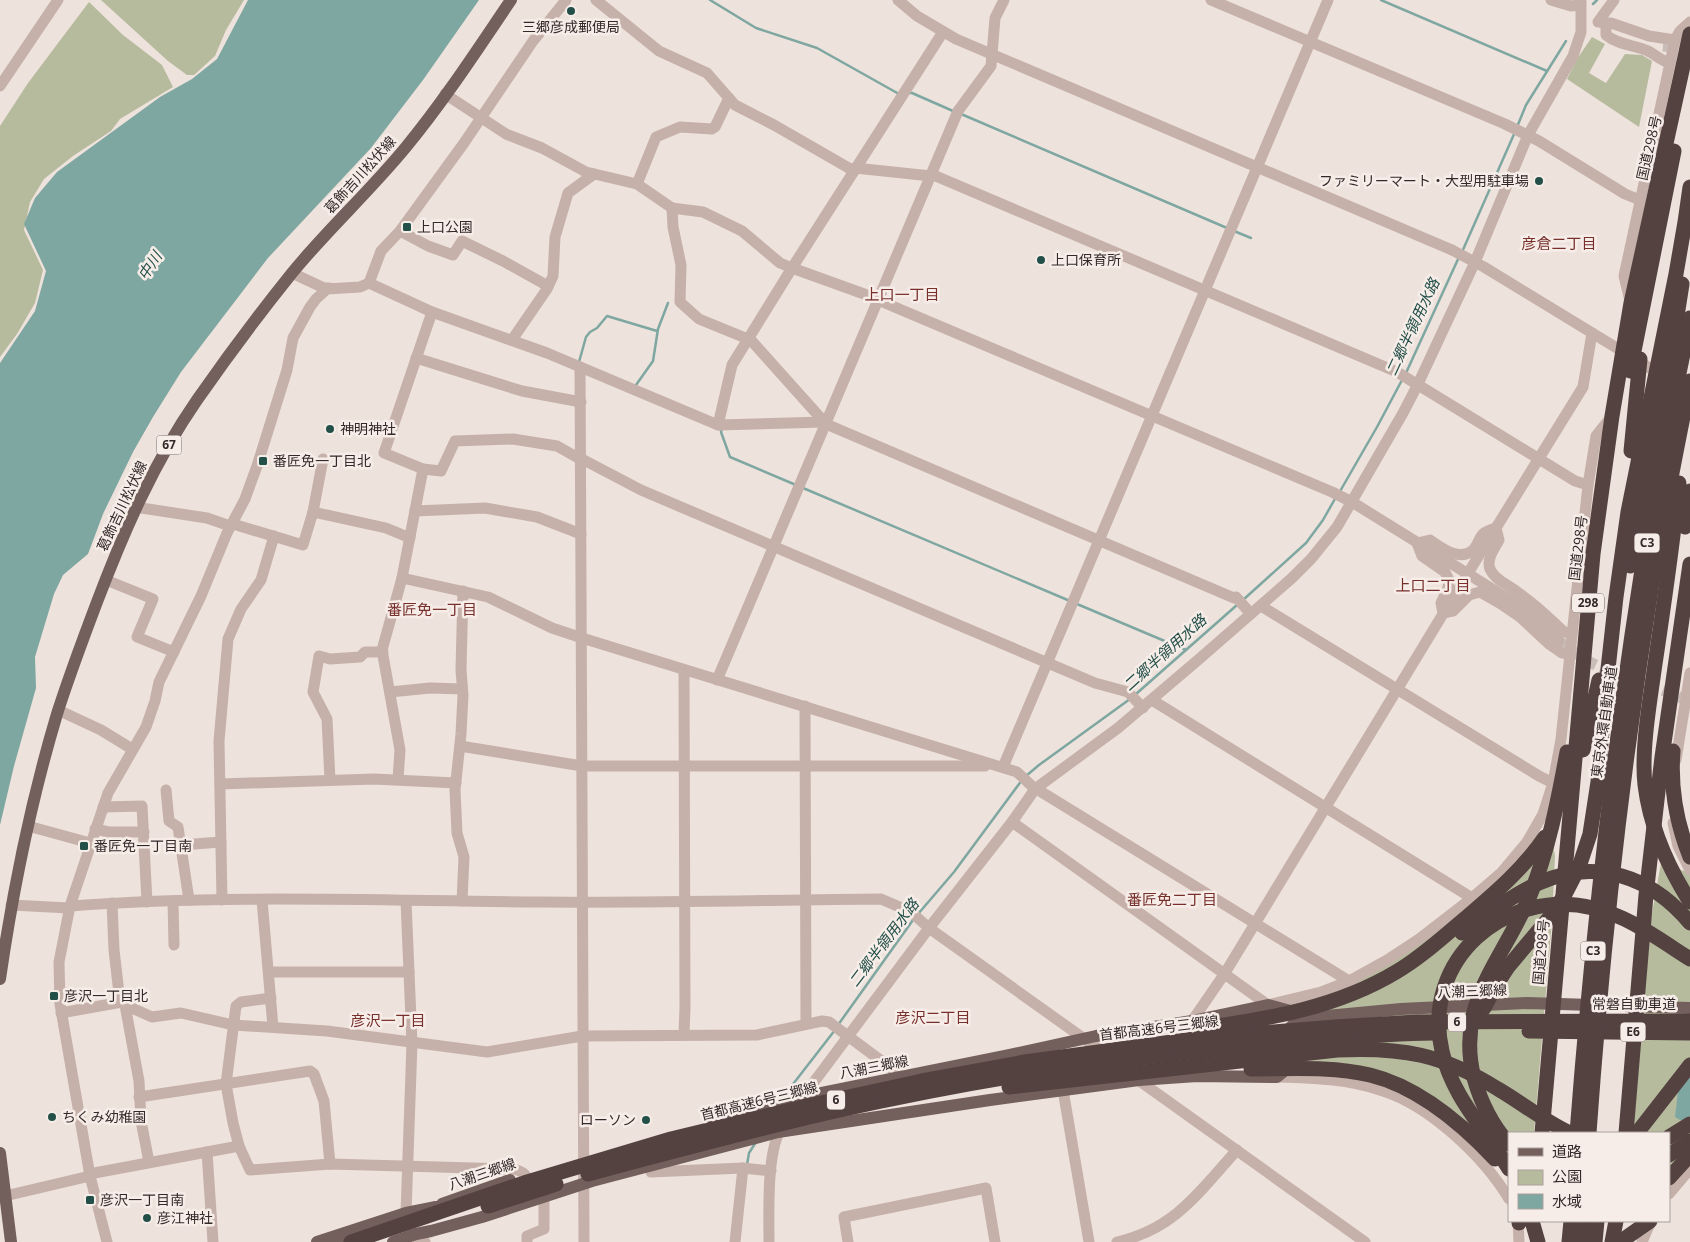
<svg xmlns="http://www.w3.org/2000/svg" width="1690" height="1242" font-family="'Open Sans','Noto Sans JP',sans-serif">
	<rect width="100%" height="100%" fill="#eee2dc"/>
	<g fill="#b7bb9e">
		<path d="M 101,0 L 244,0 L 226,30 L 215,56 L 194,75 L 187,75 L 168,61 Z"/>
		<path d="M 89,2 L 123,35 L 162,65 L 173,87 L 120,119 L 111,131 L 73,156 L 44,179 L 30,202 L 24,230 L 43,270 L 35,303 L 17,334 L 0,357 L 0,126 L 28,83 Z"/>
		<path d="M 1592,37 L 1605,44 L 1589,73 L 1606,83 L 1625,54 L 1642,55 L 1652,61 L 1639,127 L 1567,79 L 1577,59 Z"/>
		<path d="M 1551,835 L 1555,856 L 1552,921 L 1534,1133 L 1509,1133 L 1509,1165 L 1475,1132 L 1303,1062 L 1286,1006 L 1344,988 Z"/>
		<path d="M 1661,863 L 1690,873 L 1690,1076 L 1679,1083 L 1678,1096 L 1685,1120 L 1690,1116 L 1690,1159 L 1669,1185 L 1669,1133 L 1633,1133 L 1651,919 Z"/>
	</g>
	<g fill="#7fa7a1">
		<path d="M 248,0 L 479,0 L 423,80 L 371,148 L 268,258 L 181,372 L 153,417 L 133,452 L 103,514 L 88,554 L 63,575 L 54,594 L 35,657 L 36,688 L 14,766 L 0,825 L 0,363 L 35,311 L 46,271 L 24,224 L 35,198 L 57,172 L 160,97 L 192,79 L 217,59 Z"/>
		<path d="M 1690,1076 L 1690,1116 L 1686,1120 L 1680,1120 L 1675,1117 L 1679,1083 Z"/>
	</g>
	<g fill="none" stroke-linecap="round" stroke-linejoin="round">
		<g stroke="#7fa7a1" stroke-width="2.5">
			<path d="M 710,0 L 756,28 L 817,48 L 899,94"/>
			<path d="M 1381,0 L 1547,71"/>
			<path d="M 1593,4 L 1597,0"/>
			<path d="M 907,93 L 912,93 L 953,111"/>
			<path d="M 961,114 L 1227,228"/>
			<path d="M 1517,127 L 1526,105 L 1566,41"/>
			<path d="M 1234,231 L 1251,238"/>
			<path d="M 1462,252 L 1515,132"/>
			<path d="M 579,362 L 586,337 L 590,332 L 597,328 L 607,316 L 657,331"/>
			<path d="M 1406,373 L 1459,257"/>
			<path d="M 636,385 L 653,361 L 658,329 L 668,303"/>
			<path d="M 722,428 L 721,432 L 730,457 L 796,485"/>
			<path d="M 803,488 L 1070,601"/>
			<path d="M 1339,493 L 1377,427 L 1402,380"/>
			<path d="M 1243,600 L 1306,543 L 1323,520 L 1336,497"/>
			<path d="M 1077,604 L 1186,650"/>
			<path d="M 1136,694 L 1237,605"/>
			<path d="M 1026,776 L 1039,765 L 1130,699"/>
			<path d="M 918,914 L 954,872 L 1022,780"/>
			<path d="M 838,1025 L 913,920"/>
			<path d="M 783,1097 L 835,1030"/>
			<path d="M 747,1165 L 749,1153 L 756,1142"/>
		</g>
		<g stroke="#c9bdb8" stroke-width="11" stroke-dasharray="11 5.5" stroke-linecap="butt">
			<path d="M 1663,46 L 1683,48"/>
			<path d="M 1559,641 C 1568,647 1577,655 1588,661 C 1620,678 1657,686 1690,702"/>
		</g>
		<g stroke="#c5b1aa" stroke-width="11">
			<path d="M 596,0 L 659,51 L 707,73 L 735,105 L 774,125 L 854,171"/>
			<path d="M 898,0 L 917,16 L 956,39 L 1452,250"/>
			<path d="M 1211,0 L 1505,124 L 1539,141 L 1625,194 L 1640,200"/>
			<path d="M 1551,0 L 1571,6 L 1580,5"/>
			<path d="M 1614,0 L 1598,22 L 1611,23 L 1649,36 L 1675,40"/>
			<path d="M 1606,26 L 1606,35 C 1618,45 1635,45 1648,51 C 1656,55 1661,61 1670,63"/>
			<path d="M 0,86 L 58,0"/>
			<path d="M 445,94 L 506,134 L 542,148 L 586,172 L 637,184 L 672,208 L 703,212 L 742,231 L 780,263 L 792,268"/>
			<path d="M 855,168 L 931,176"/>
			<path d="M 931,174 L 1397,372 L 1575,481 L 1588,485"/>
			<path d="M 637,184 L 656,137 L 680,127 L 712,129 L 715,127 L 729,98"/>
			<path d="M 672,208 L 673,227 L 681,265 L 680,302 L 699,319 L 748,339"/>
			<path d="M 400,231 L 428,246 L 453,255 L 462,241 L 503,261 L 548,286"/>
			<path d="M 1452,250 L 1484,267 L 1661,375"/>
			<path d="M 792,268 L 878,299"/>
			<path d="M 292,273 L 324,288 L 330,288"/>
			<path d="M 369,283 L 432,312 L 547,353 L 718,425 L 824,422"/>
			<path d="M 878,300 L 1332,492 L 1352,502 L 1523,608 L 1559,641"/>
			<path d="M 1630,301 L 1624,276 L 1675,40 L 1680,31 L 1690,22"/>
			<path d="M 432,312 L 384,453 L 423,469 L 441,471 L 455,441 L 513,439 L 557,446 L 580,459"/>
			<path d="M 749,338 L 826,424"/>
			<path d="M 512,340 L 547,289 L 553,276 L 555,237 L 568,193 L 594,174"/>
			<path d="M 416,358 L 522,391 L 581,402"/>
			<path d="M 580,367 L 584,1242"/>
			<path d="M 826,424 L 1234,598"/>
			<path d="M 718,425 L 732,365 L 792,268 L 943,32"/>
			<path d="M 580,458 L 641,490 L 1095,683 L 1128,692 L 1143,708"/>
			<path d="M 135,507 L 207,518 L 230,526"/>
			<path d="M 415,511 L 485,508 L 537,517 L 581,534"/>
			<path d="M 313,512 L 323,459"/>
			<path d="M 233,524 L 303,545 L 313,512 L 386,528 L 410,538"/>
			<path d="M 402,578 L 488,597 L 552,628 L 582,638 L 1017,772 L 1035,789"/>
			<path d="M 106,580 L 153,599 L 137,637 L 174,652"/>
			<path d="M 1236,597 L 1251,614"/>
			<path d="M 1261,606 L 1539,776 L 1553,783"/>
			<path d="M 1570,654 L 1562,653 L 1549,644 L 1520,617 L 1501,604 L 1480,592 L 1469,595 L 1453,611 L 1443,613 L 1441,603 L 1448,588 L 1449,580 L 1445,572 L 1422,556 L 1417,543 L 1430,540 C 1442,548 1459,562 1473,550 C 1478,545 1479,537 1484,533 C 1487,531 1493,529 1496,528 L 1499,540 C 1495,548 1486,559 1490,569 C 1493,576 1500,581 1507,585 C 1528,598 1546,615 1564,632 L 1571,633"/>
			<path d="M 684,671 L 685,1007 L 684,1035"/>
			<path d="M 717,680 L 958,111 L 991,66 L 995,18 L 1004,0"/>
			<path d="M 390,692 L 430,688 L 462,689"/>
			<path d="M 1152,700 L 1472,898"/>
			<path d="M 805,706 L 806,1023"/>
			<path d="M 58,710 L 101,730 L 132,749"/>
			<path d="M 460,746 L 582,766 L 985,766"/>
			<path d="M 1676,760 L 1690,673"/>
			<path d="M 1003,767 L 1328,0"/>
			<path d="M 398,779 L 400,750 L 382,650 L 402,578 L 423,469"/>
			<path d="M 330,780 L 327,719 L 313,692 L 319,656 L 330,659 L 360,657 L 365,652 L 383,652"/>
			<path d="M 220,784 L 374,779 L 456,783"/>
			<path d="M 1035,788 L 1349,981"/>
			<path d="M 166,790 L 169,821 L 178,827 L 189,900"/>
			<path d="M 103,807 L 142,806 L 147,902"/>
			<path d="M 1012,822 L 1268,1005 L 1321,992 L 1349,981 L 1387,960 L 1419,939 L 1472,898 L 1501,873 L 1527,842 L 1543,814 L 1553,783 L 1561,739 L 1588,485 L 1596,436 L 1612,416"/>
			<path d="M 1673,823 L 1678,846 L 1690,870"/>
			<path d="M 28,826 L 90,843"/>
			<path d="M 95,829 L 109,832 L 144,832"/>
			<path d="M 181,845 L 221,842"/>
			<path d="M 222,900 L 219,741 L 228,639 L 241,609 L 261,580 L 274,536"/>
			<path d="M 262,900 L 273,1027"/>
			<path d="M 173,901 L 174,945"/>
			<path d="M 462,901 L 464,857 L 457,833 L 455,790 L 461,734 L 463,695 L 461,670 L 463,591"/>
			<path d="M 112,903 L 114,950 L 120,1002"/>
			<path d="M 11,905 L 69,908"/>
			<path d="M 70,906 C 227,894 385,901 543,902 C 655,903 768,900 881,899 L 911,912 L 929,928 L 1104,1053"/>
			<path d="M 269,972 L 409,972"/>
			<path d="M 125,1005 L 139,1081 L 141,1121 L 149,1162"/>
			<path d="M 61,1013 L 122,1002 L 125,1005 L 152,1017 L 181,1013 L 233,1025 L 327,1031 L 487,1052 L 582,1036 L 757,1035 L 822,1021 L 829,1022 L 907,1080"/>
			<path d="M 1192,1021 L 1225,973 L 1449,604 L 1583,387 L 1592,333"/>
			<path d="M 1134,1077 L 1365,1242"/>
			<path d="M 1277,1077 C 1313,1078 1349,1079 1383,1091 C 1430,1106 1484,1157 1509,1199"/>
			<path d="M 1060,1083 L 1063,1090 L 1089,1242"/>
			<path d="M 139,1097 L 310,1071 L 314,1074 L 324,1101 L 330,1164"/>
			<path d="M 799,1102 L 929,928 L 1012,822 L 1035,789 L 1118,728 L 1198,660 L 1292,578 L 1311,559 L 1337,527 L 1403,413 L 1418,384 L 1475,262 L 1528,135 L 1573,56 L 1581,32 L 1581,0"/>
			<path d="M 239,1146 L 233,1123 L 226,1084 L 236,1006 L 241,1002 L 271,998"/>
			<path d="M 207,1152 L 213,1242"/>
			<path d="M 649,1165 L 651,1172 L 743,1168 L 771,1171"/>
			<path d="M 89,1174 L 239,1146 L 250,1170 L 330,1164 L 513,1169 C 526,1172 526,1175 530,1188"/>
			<path d="M 1669,1194 L 1690,1169"/>
			<path d="M 5,1196 L 90,1176"/>
			<path d="M 406,1213 L 412,1043 L 406,901"/>
			<path d="M 1518,1221 L 1519,1242"/>
			<path d="M 417,1238 L 425,1242"/>
			<path d="M 107,1242 L 90,1176 L 60,1004 L 59,962 L 70,906 L 108,793 L 146,727 L 155,701 L 159,682 L 201,596 L 227,533 L 245,499 L 257,466 L 287,370 L 293,338 L 310,307 L 316,299 L 327,289 L 360,287 L 369,283 L 381,251 L 400,231 L 464,143 L 533,41 L 566,0"/>
			<path d="M 527,1242 L 527,1236 L 544,1229 L 544,1197"/>
			<path d="M 735,1242 L 743,1168"/>
			<path d="M 769,1242 C 769,1212 766,1149 783,1125"/>
			<path d="M 848,1242 L 844,1217 L 986,1188 L 995,1242"/>
			<path d="M 1117,1242 C 1175,1229 1199,1192 1237,1150"/>
			<path d="M 1642,1242 L 1651,1221"/>
		</g>
		<g stroke="#735f5b" stroke-width="12">
			<path d="M 0,979 C 13,889 31,801 57,714 C 69,676 83,639 97,602 C 124,531 154,462 197,400 C 227,357 259,314 292,273 C 328,229 370,191 406,147 C 444,101 477,50 511,0"/>
			<path d="M 1287,1036 L 1290,1028 L 1296,1022 L 1316,1017 L 1401,1009 L 1527,1003 L 1690,1008"/>
			<path d="M 710,1122 L 802,1097 L 1005,1056 L 1096,1036 L 1192,1021 L 1268,1005 L 1294,1012"/>
			<path d="M 0,1153 L 11,1242"/>
			<path d="M 442,1204 L 510,1180"/>
			<path d="M 317,1242 L 406,1213 L 436,1207"/>
			<path d="M 334,1242 L 360,1234"/>
			<path d="M 393,1242 L 416,1234 L 431,1231 L 482,1217 L 592,1181 L 778,1132 L 990,1100 L 1139,1080 L 1197,1076 L 1277,1077 L 1283,1072 L 1286,1063"/>
		</g>
		<g stroke="#534240" stroke-width="15">
			<path d="M 1630,371 L 1674,151"/>
			<path d="M 1631,451 L 1640,359"/>
			<path d="M 1679,483 C 1673,543 1664,604 1655,664 C 1650,700 1641,750 1645,785 C 1650,827 1668,867 1690,902"/>
			<path d="M 1685,527 L 1690,491"/>
			<path d="M 1630,566 L 1677,316 L 1682,284"/>
			<path d="M 1583,750 L 1599,680"/>
			<path d="M 1673,751 C 1670,789 1676,822 1690,857"/>
			<path d="M 1462,933 C 1486,915 1511,896 1539,883 C 1596,857 1652,877 1690,923"/>
			<path d="M 1484,1008 L 1495,987 L 1508,967 L 1549,918 L 1564,896 L 1579,867 L 1590,834 L 1598,782 L 1604,705 L 1616,597 L 1628,512 L 1676,274 L 1685,222 L 1690,187"/>
			<path d="M 1203,1028 C 1269,1019 1338,1007 1396,972 C 1422,957 1445,935 1468,916 C 1496,892 1524,868 1545,837"/>
			<path d="M 1529,1031 L 1690,1033"/>
			<path d="M 1251,1069 C 1291,1069 1331,1066 1370,1075 C 1419,1087 1461,1123 1495,1159"/>
			<path d="M 1009,1087 L 1337,1050 C 1402,1047 1442,1054 1498,1089 C 1522,1103 1544,1121 1570,1133"/>
			<path d="M 1542,1133 L 1593,554 L 1612,416 L 1631,303 L 1690,34"/>
			<path d="M 1577,1133 C 1593,924 1617,715 1652,509 C 1663,445 1678,382 1690,318"/>
			<path d="M 1589,1133 C 1602,949 1623,765 1652,583 C 1663,515 1677,448 1690,381"/>
			<path d="M 1626,1133 L 1646,895 L 1662,757 L 1690,564"/>
			<path d="M 1637,1133 L 1690,1065"/>
			<path d="M 1669,1137 L 1690,1124"/>
			<path d="M 1509,1144 C 1492,1125 1481,1103 1474,1078 C 1455,1004 1502,961 1529,898 C 1548,852 1558,801 1567,752"/>
			<path d="M 1669,1155 L 1690,1141"/>
			<path d="M 1509,1169 C 1486,1130 1452,1097 1442,1051 C 1421,960 1505,887 1593,908 C 1629,916 1660,940 1690,959"/>
			<path d="M 588,1174 C 670,1152 752,1130 835,1111 C 982,1078 1132,1055 1283,1043 C 1333,1039 1383,1033 1434,1033"/>
			<path d="M 1669,1178 L 1690,1155"/>
			<path d="M 488,1206 L 556,1184"/>
			<path d="M 1532,1221 L 1538,1242"/>
			<path d="M 1519,1223 L 1519,1221"/>
			<path d="M 351,1242 L 524,1183 L 671,1139 L 807,1106 L 922,1081 L 1025,1062 L 1209,1037 L 1335,1027 L 1417,1022 L 1690,1021"/>
			<path d="M 1569,1242 L 1571,1221"/>
			<path d="M 1581,1242 L 1583,1221"/>
			<path d="M 1595,1242 L 1597,1221"/>
			<path d="M 1612,1242 L 1616,1221"/>
			<path d="M 1620,1242 L 1650,1221"/>
		</g>
	</g>
	<g fill="#234f49" stroke="#f7ede8" stroke-width="2">
		<circle cx="571" cy="11" r="5"/>
		<circle cx="1539" cy="181" r="5"/>
		<rect x="402" y="222" width="10" height="10" rx="2.5"/>
		<circle cx="1041" cy="260" r="5"/>
		<circle cx="330" cy="429" r="5"/>
		<rect x="258" y="456" width="10" height="10" rx="2.5"/>
		<rect x="79" y="841" width="10" height="10" rx="2.5"/>
		<rect x="49" y="991" width="10" height="10" rx="2.5"/>
		<circle cx="52" cy="1117" r="5"/>
		<circle cx="646" cy="1120" r="5"/>
		<rect x="85" y="1195" width="10" height="10" rx="2.5"/>
		<circle cx="147" cy="1218" r="5"/>
	</g>
	<g text-anchor="middle" stroke-width="5" stroke-linejoin="round" paint-order="stroke">
		<g fill="#f7ede8" stroke="#6e6462" stroke-width="1">
			<rect x="156.5" y="435.5" width="25" height="19" rx="4"/>
			<rect x="1634.5" y="533.5" width="25" height="19" rx="4"/>
			<rect x="1572" y="593.5" width="32" height="19" rx="4"/>
			<rect x="1580.5" y="941.5" width="25" height="19" rx="4"/>
			<rect x="1448" y="1012.5" width="18" height="19" rx="4"/>
			<rect x="1620.5" y="1022.5" width="25" height="19" rx="4"/>
			<rect x="827" y="1090.5" width="18" height="19" rx="4"/>
		</g>
		<g font-size="12" font-weight="bold" fill="#332928">
			<text x="169" y="449">67</text>
			<text x="1647" y="547">C3</text>
			<text x="1588" y="607">298</text>
			<text x="1593" y="955">C3</text>
			<text x="1457" y="1026">6</text>
			<text x="1633" y="1036">E6</text>
			<text x="836" y="1104">6</text>
		</g>
		<g font-size="14" fill="#332928" stroke="#f7ede8" text-anchor="start">
			<text x="571" y="32" text-anchor="middle">三郷彦成郵便局</text>
			<text x="1529" y="186" text-anchor="end">ファミリーマート・大型用駐車場</text>
			<text x="417" y="232">上口公園</text>
			<text x="1051" y="265">上口保育所</text>
			<text x="340" y="434">神明神社</text>
			<text x="273" y="466">番匠免一丁目北</text>
			<text x="94" y="851">番匠免一丁目南</text>
			<text x="64" y="1001">彦沢一丁目北</text>
			<text x="62" y="1122">ちくみ幼稚園</text>
			<text x="636" y="1125" text-anchor="end">ローソン</text>
			<text x="100" y="1205">彦沢一丁目南</text>
			<text x="157" y="1223">彦江神社</text>
		</g>
		<g font-size="14" fill="#332928" stroke="#f7ede8">
			<text transform="translate(1649 148) rotate(-77)" y="5">国道298号</text>
			<text transform="translate(360 175) rotate(-48)" y="5">葛飾吉川松伏線</text>
			<text transform="translate(122 506) rotate(-65)" y="5">葛飾吉川松伏線</text>
			<text transform="translate(1578 548) rotate(-83)" y="5">国道298号</text>
			<text transform="translate(1604 722) rotate(-82)" y="5">東京外環自動車道</text>
			<text transform="translate(1541 952) rotate(-85)" y="5">国道298号</text>
			<text transform="translate(1472 991) rotate(-2)" y="5">八潮三郷線</text>
			<text x="1634" y="1009">常磐自動車道</text>
			<text transform="translate(1159 1028) rotate(-7)" y="5">首都高速6号三郷線</text>
			<text transform="translate(874 1067) rotate(-11)" y="5">八潮三郷線</text>
			<text transform="translate(759 1101) rotate(-14)" y="5">首都高速6号三郷線</text>
			<text transform="translate(482 1174) rotate(-19)" y="5">八潮三郷線</text>
		</g>
		<g font-size="15" fill="#772f2c" stroke="#f7ede8">
			<text x="1559" y="249">彦倉二丁目</text>
			<text x="902" y="300">上口一丁目</text>
			<text x="1433" y="591">上口二丁目</text>
			<text x="432" y="615">番匠免一丁目</text>
			<text x="1172" y="905">番匠免二丁目</text>
			<text x="933" y="1023">彦沢二丁目</text>
			<text x="388" y="1026">彦沢一丁目</text>
		</g>
		<g font-size="15" font-style="italic" fill="#234f49" stroke="#f7ede8">
			<text transform="translate(150 266) rotate(-57)" y="5">中川</text>
			<text transform="translate(1413 327) rotate(-65)" y="5">二郷半領用水路</text>
			<text transform="translate(1165 653) rotate(-42)" y="5">二郷半領用水路</text>
			<text transform="translate(884 943) rotate(-53)" y="5">二郷半領用水路</text>
		</g>
	</g>
	<rect x="1508" y="1132" width="162" height="90" fill="#f7ede8" stroke="#a99f9b"/>
	<rect x="1518" y="1148" width="25" height="8" fill="#735f5b" stroke="#a99f9b"/>
	<text x="1552" y="1157" font-size="15" fill="#332928">道路</text>
	<rect x="1518" y="1170" width="25" height="15" fill="#b7bb9e" stroke="#a99f9b"/>
	<text x="1552" y="1182" font-size="15" fill="#332928">公園</text>
	<rect x="1518" y="1194" width="25" height="15" fill="#7fa7a1" stroke="#a99f9b"/>
	<text x="1552" y="1207" font-size="15" fill="#332928">水域</text>
</svg>
